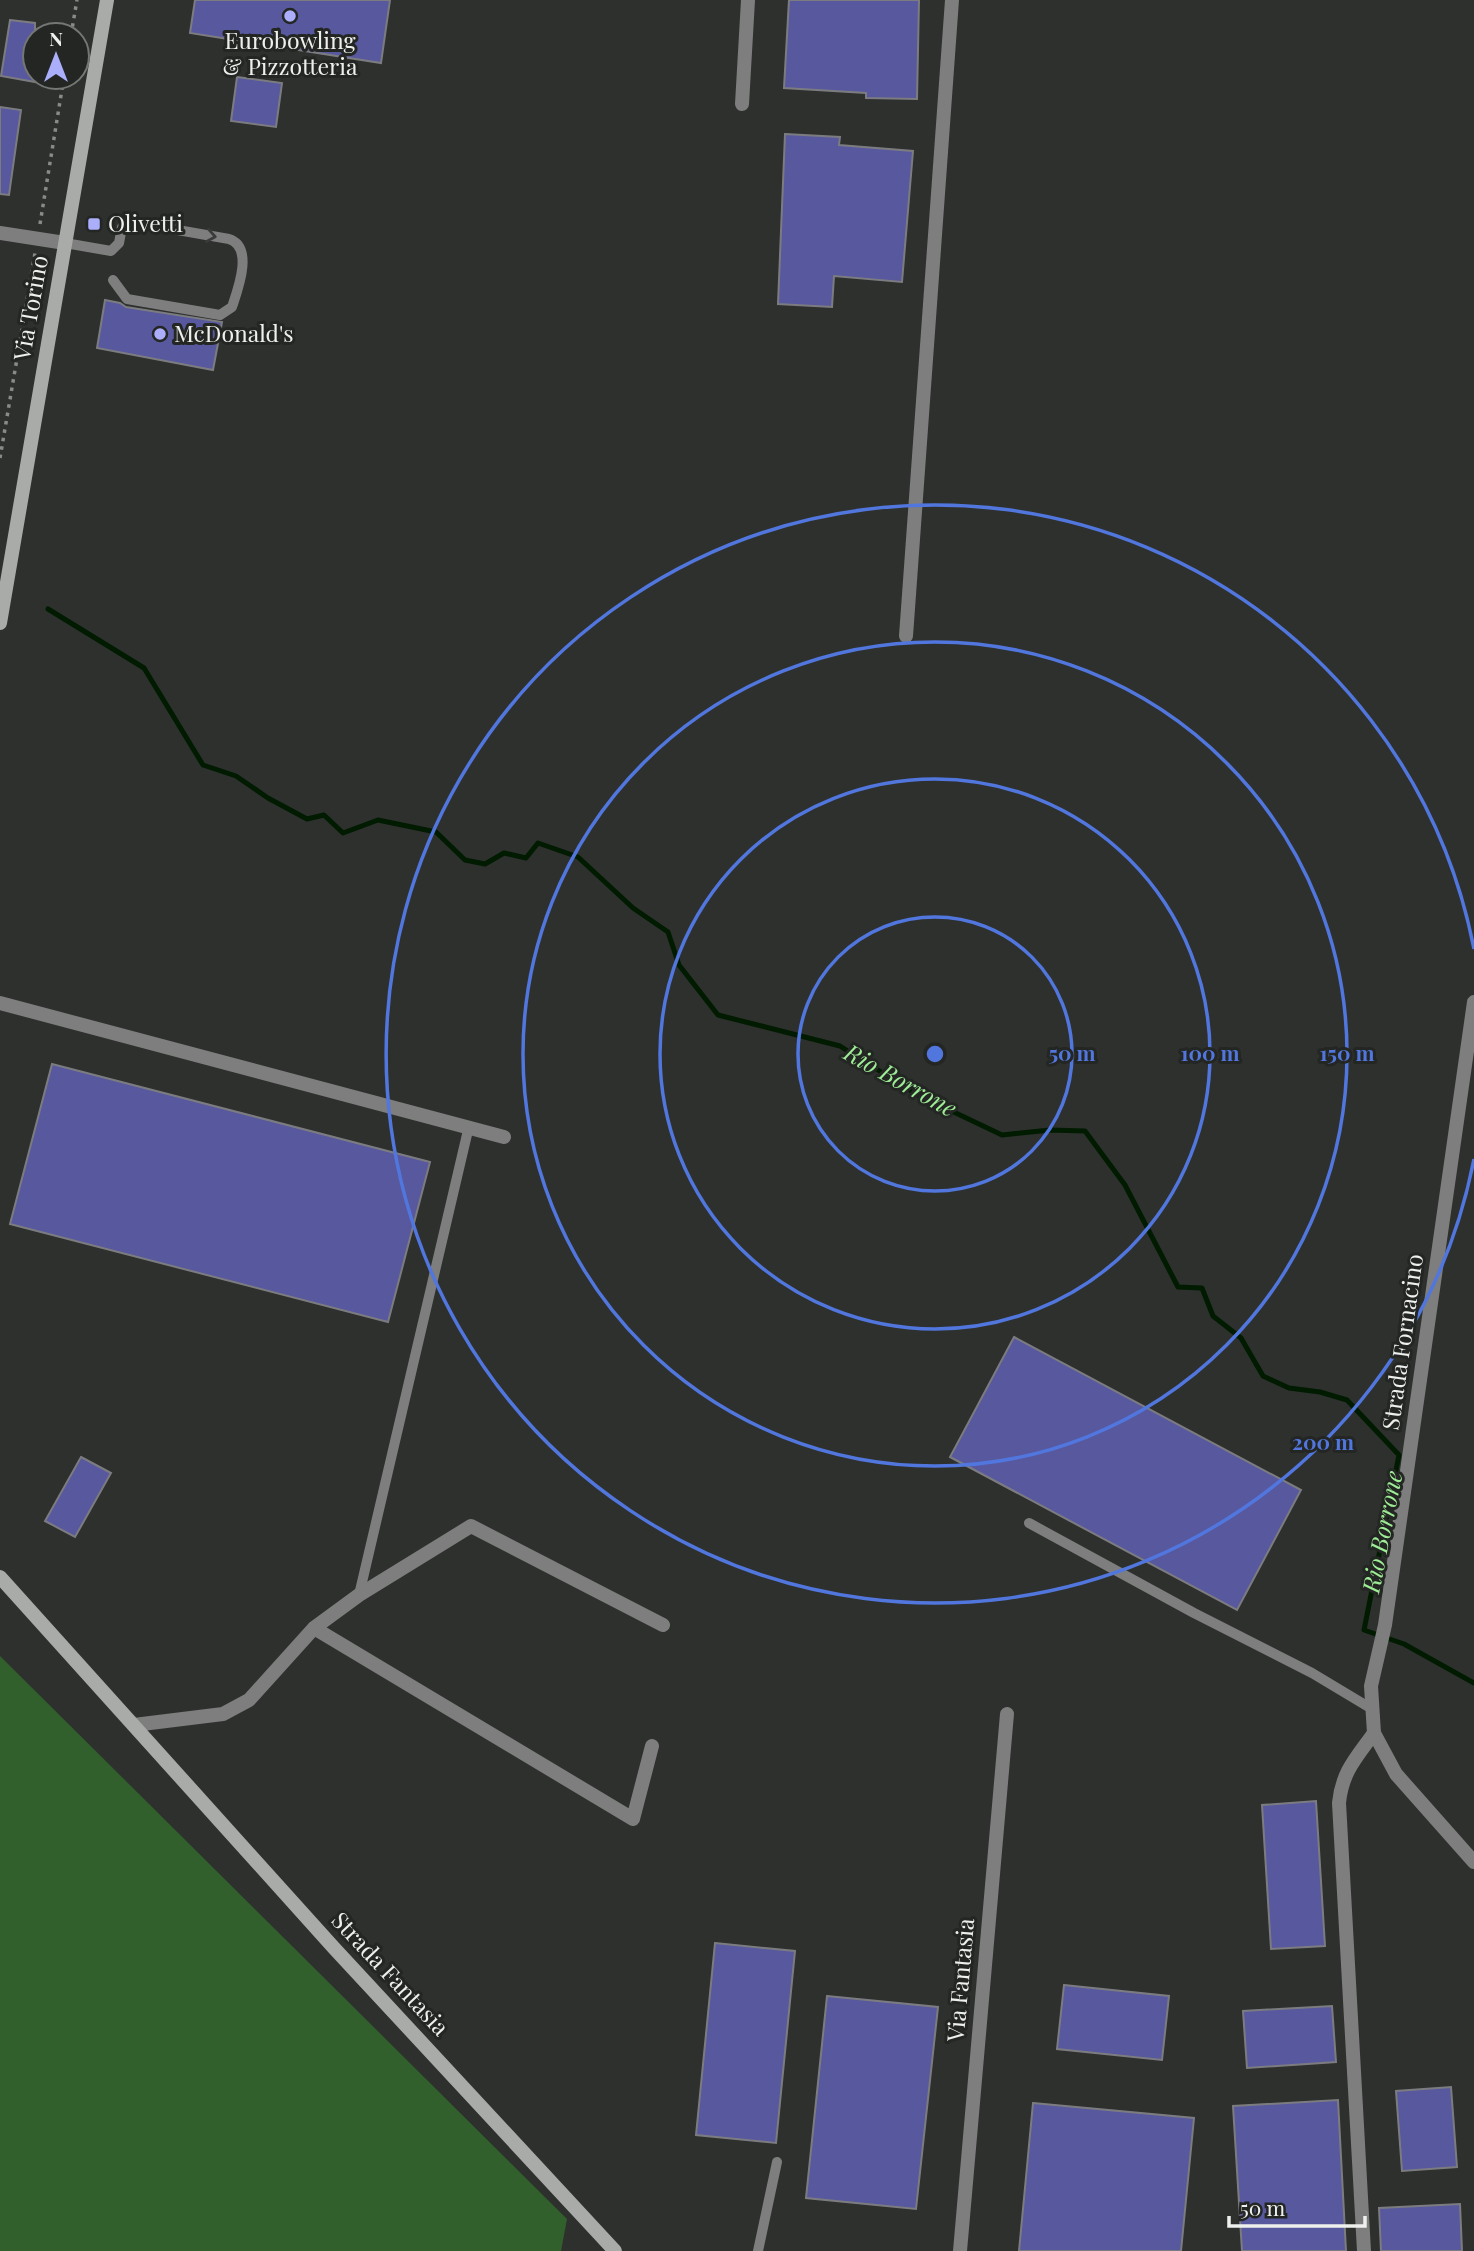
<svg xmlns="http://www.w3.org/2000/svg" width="1474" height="2251" font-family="'Playfair Display',serif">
	<rect width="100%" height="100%" fill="#2d302d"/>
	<path fill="#31602c" d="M 0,1656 L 567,2219 L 561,2251 L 0,2251 Z"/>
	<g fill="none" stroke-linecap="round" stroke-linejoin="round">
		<path stroke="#001b00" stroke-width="5" d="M 48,609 L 144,668 L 203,765 L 236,776 L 268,798 L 307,819 L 324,815 L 343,833 L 378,820 L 436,832 L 465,860 L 485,864 L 504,853 L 526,858 L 538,843 L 578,857 L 633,908 L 668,932 L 679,965 L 718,1015 L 840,1046 L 916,1094 L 1002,1135 L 1050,1130 L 1085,1131 L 1125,1185 L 1178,1287 L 1202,1288 L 1213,1316 L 1241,1338 L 1263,1376 L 1289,1388 L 1320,1392 L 1347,1400 L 1399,1455 L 1364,1630 L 1404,1644 L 1474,1683"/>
	</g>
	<g fill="#57589d" stroke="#7c7c80" stroke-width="2">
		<path d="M 195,0 L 390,0 L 381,63 L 190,33 Z"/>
		<path d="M 789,0 L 919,0 L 917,99 L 866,98 L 866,93 L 784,88 Z"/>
		<path d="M 10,20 L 35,23 L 35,82 L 1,76 Z"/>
		<path d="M 237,77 L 282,83 L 276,127 L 231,121 Z"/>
		<path d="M 0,107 L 21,110 L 9,195 L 0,194 Z"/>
		<path d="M 785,134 L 840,137 L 839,145 L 913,151 L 902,282 L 834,276 L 832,307 L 778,304 Z"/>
		<path d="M 105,300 L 120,303 L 126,307 L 222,322 L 213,370 L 97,348 Z"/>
		<path d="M 52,1064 L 430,1162 L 388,1322 L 10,1224 Z"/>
		<path d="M 1014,1337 L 1301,1490 L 1237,1610 L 950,1457 Z"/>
		<path d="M 81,1457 L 111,1473 L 75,1537 L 45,1521 Z"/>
		<path d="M 1316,1801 L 1325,1946 L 1271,1949 L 1262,1805 Z"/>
		<path d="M 715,1943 L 795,1951 L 776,2143 L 696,2135 Z"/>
		<path d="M 1064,1985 L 1169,1996 L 1162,2060 L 1057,2049 Z"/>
		<path d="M 827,1996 L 938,2007 L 916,2209 L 806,2198 Z"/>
		<path d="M 1332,2006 L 1336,2062 L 1247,2068 L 1243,2011 Z"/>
		<path d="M 1451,2087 L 1457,2167 L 1402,2171 L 1396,2091 Z"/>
		<path d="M 1338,2100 L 1346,2251 L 1242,2251 L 1233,2106 Z"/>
		<path d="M 1033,2103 L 1194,2118 L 1181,2251 L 1019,2251 Z"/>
		<path d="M 1460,2204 L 1462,2251 L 1381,2251 L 1379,2208 Z"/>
	</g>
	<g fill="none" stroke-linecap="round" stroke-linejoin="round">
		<g stroke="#888b88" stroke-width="3.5" stroke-dasharray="3.5 5" stroke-linecap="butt">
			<path d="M 71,35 L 77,0"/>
			<path d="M 40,224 L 64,77"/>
			<path d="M 0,458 L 35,253"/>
		</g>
		<g stroke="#7d7e7d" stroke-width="10">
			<path d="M 65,243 L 111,251 L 119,243 L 122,227 L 132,222 L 229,239 C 254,247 238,289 232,307 L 220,315 L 127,299 L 113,280"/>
			<path d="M 1029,1523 L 1194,1613 L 1312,1673 L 1372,1709"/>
			<path d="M 359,1595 L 469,1126"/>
			<path d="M 758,2251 L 777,2162"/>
		</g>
		<g stroke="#7d7e7d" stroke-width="14">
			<path d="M 742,104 L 748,0"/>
			<path d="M 0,233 L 65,243"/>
			<path d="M 906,636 L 952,0"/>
			<path d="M 1474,1002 L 1385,1625 L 1371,1686 L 1374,1733 L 1396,1774 L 1474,1862"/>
			<path d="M 0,1003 L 504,1137"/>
			<path d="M 314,1628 L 633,1819 L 652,1746"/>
			<path d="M 134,1725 L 223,1714 L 249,1700 L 314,1628 L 359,1595 L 471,1526 L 663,1625"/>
			<path d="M 960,2251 L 1007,1714"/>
			<path d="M 1364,2251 L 1339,1803 C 1342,1772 1356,1758 1374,1733"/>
		</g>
		<g stroke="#a9aba8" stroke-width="14">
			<path d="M 0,623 L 107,0"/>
			<path d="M 0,1577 L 334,1948 L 615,2251"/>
		</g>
	</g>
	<defs><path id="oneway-chevron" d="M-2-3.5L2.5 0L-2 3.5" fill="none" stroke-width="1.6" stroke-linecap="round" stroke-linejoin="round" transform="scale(1.75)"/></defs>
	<use stroke="#3a3c3a" href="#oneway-chevron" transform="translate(211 236) rotate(10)"/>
	<g fill="none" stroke="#5176de" stroke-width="3.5">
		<circle cx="935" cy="1054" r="137"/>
		<circle cx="935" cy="1054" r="275"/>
		<circle cx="935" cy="1054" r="412"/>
		<path d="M1474 1159A549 549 0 1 1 1474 949"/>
	</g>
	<g fill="#abaffb" stroke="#232623" stroke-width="2.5">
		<circle cx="290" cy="16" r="7"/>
		<rect x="87" y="217" width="14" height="14" rx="3.5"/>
		<circle cx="160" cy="334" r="7"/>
	</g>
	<g text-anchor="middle" stroke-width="6" stroke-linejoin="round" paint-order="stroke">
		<g font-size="23" fill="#eef0ee" stroke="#232623" text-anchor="start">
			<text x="290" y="49" text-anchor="middle">Eurobowling<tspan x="290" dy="26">&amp; Pizzotteria</tspan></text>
			<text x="108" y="232">Olivetti</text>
			<text x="174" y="342">McDonald's</text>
		</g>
		<g font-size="23" fill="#eef0ee" stroke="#232623">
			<text transform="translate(31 308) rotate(-80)" y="8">Via Torino</text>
			<text transform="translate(1403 1342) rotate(-82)" y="8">Strada Fornacino</text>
			<text transform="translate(390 1974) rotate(47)" y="8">Strada Fantasia</text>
			<text transform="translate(961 1980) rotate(-85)" y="8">Via Fantasia</text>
		</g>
		<g font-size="24" font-style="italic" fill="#9eec96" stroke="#232623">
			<text transform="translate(900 1081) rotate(29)" y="8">Rio Borrone</text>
			<text transform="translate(1383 1532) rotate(-79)" y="8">Rio Borrone</text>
		</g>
	</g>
	<circle cx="935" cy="1054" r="10" fill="#5176de" stroke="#232623" stroke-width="3.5"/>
	<g font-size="21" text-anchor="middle" font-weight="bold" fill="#5176de" stroke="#232623" stroke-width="6" stroke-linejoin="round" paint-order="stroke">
		<text x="1072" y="1061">50 m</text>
		<text x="1210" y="1061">100 m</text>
		<text x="1347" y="1061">150 m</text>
		<text x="1323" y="1450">200 m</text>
	</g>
	<g transform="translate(56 56)"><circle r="33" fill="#232623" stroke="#747774" stroke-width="2"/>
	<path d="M0-5L12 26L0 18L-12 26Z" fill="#abaffb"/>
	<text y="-10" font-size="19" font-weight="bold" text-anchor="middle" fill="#eef0ee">N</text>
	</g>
	<path d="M1229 2216v10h136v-10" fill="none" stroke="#eef0ee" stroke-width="3.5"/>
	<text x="1240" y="2216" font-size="21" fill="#eef0ee" stroke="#232623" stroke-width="5" paint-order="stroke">50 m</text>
</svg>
